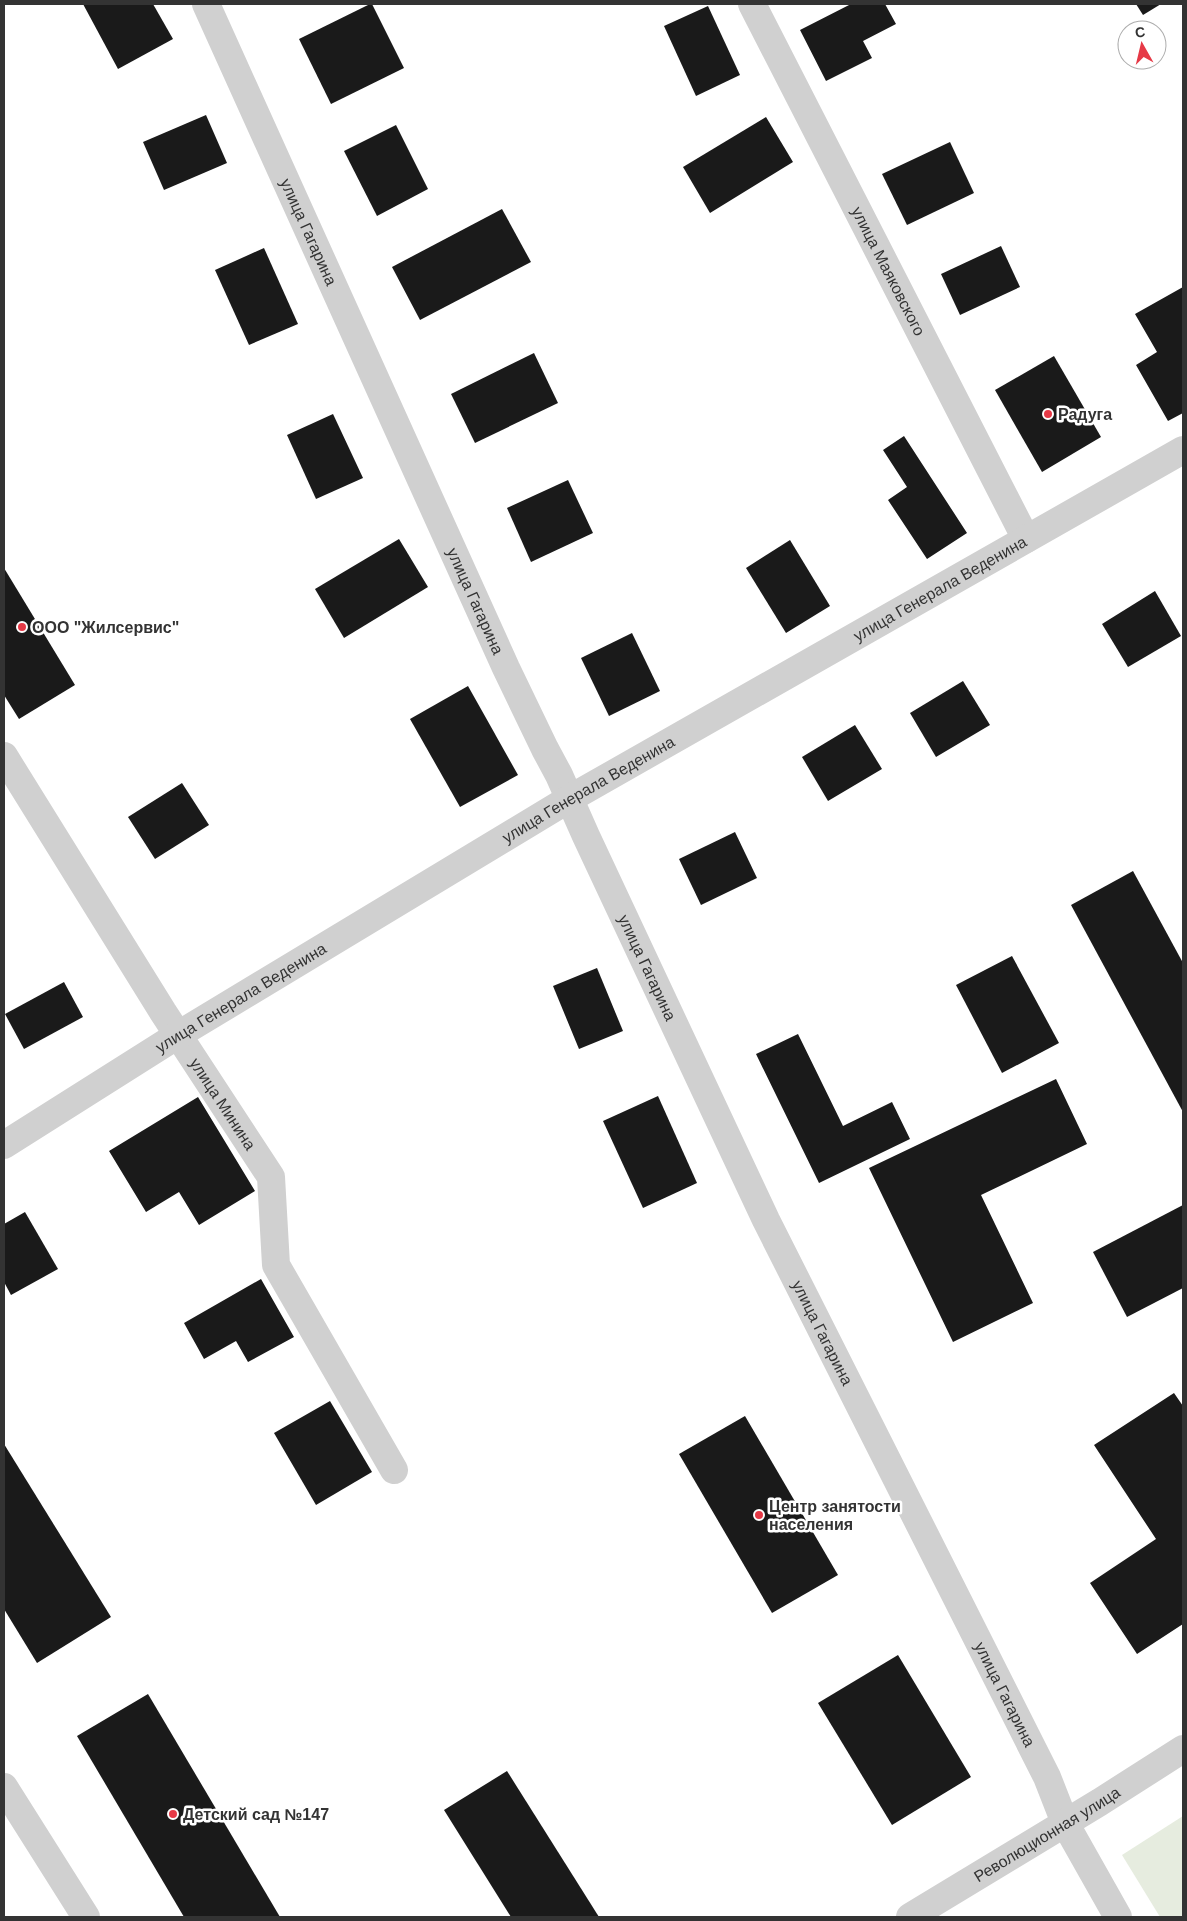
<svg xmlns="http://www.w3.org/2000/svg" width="1187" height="1921" font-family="Arial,sans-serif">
	<rect width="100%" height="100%" fill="#fff"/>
	<path fill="#e6ecdf" d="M 1183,1816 L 1183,1917 L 1160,1917 L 1122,1855 Z"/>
	<g fill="#1a1a1a">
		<path d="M 83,4 L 153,4 L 173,39 L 118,69 Z"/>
		<path d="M 370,4 L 372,4 L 404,68 L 331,104 L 299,39 Z"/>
		<path d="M 851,4 L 885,4 L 896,24 L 863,41 L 872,58 L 826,81 L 800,30 Z"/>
		<path d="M 1136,4 L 1161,4 L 1143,15 Z"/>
		<path d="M 708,6 L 740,75 L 696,96 L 664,26 Z"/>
		<path d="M 206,115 L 227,163 L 164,190 L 143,142 Z"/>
		<path d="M 766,117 L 793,162 L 710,213 L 683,167 Z"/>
		<path d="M 396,125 L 428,189 L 377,216 L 344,151 Z"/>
		<path d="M 950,142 L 974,193 L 907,225 L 882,174 Z"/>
		<path d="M 502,209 L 531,262 L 420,320 L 392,267 Z"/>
		<path d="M 1001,246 L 1020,287 L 960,315 L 941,274 Z"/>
		<path d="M 264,248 L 298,324 L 249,345 L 215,270 Z"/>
		<path d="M 1183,287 L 1183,413 L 1168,421 L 1136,365 L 1157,352 L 1135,314 Z"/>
		<path d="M 534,353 L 558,403 L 475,443 L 451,394 Z"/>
		<path d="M 1054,356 L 1101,437 L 1042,472 L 995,390 Z"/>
		<path d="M 333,414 L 363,478 L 316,499 L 287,435 Z"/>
		<path d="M 904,436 L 967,533 L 927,559 L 888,500 L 907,487 L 883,450 Z"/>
		<path d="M 568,480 L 593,533 L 531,562 L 507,508 Z"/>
		<path d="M 399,539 L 428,587 L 344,638 L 315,589 Z"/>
		<path d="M 790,540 L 830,606 L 786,633 L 746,568 Z"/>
		<path d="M 4,568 L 75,685 L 19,719 L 4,695 Z"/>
		<path d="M 1155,591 L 1181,636 L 1128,667 L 1102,624 Z"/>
		<path d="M 632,633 L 660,691 L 609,716 L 581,658 Z"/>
		<path d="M 963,681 L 990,725 L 936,757 L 910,713 Z"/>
		<path d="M 468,686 L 518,775 L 460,807 L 410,719 Z"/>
		<path d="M 855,725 L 882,769 L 828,801 L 802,757 Z"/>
		<path d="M 182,783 L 209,825 L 155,859 L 128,817 Z"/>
		<path d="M 735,832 L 757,878 L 701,905 L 679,859 Z"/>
		<path d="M 1133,871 L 1183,963 L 1183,1112 L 1071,905 Z"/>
		<path d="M 1012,956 L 1059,1043 L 1002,1073 L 956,985 Z"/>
		<path d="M 597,968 L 623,1031 L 579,1049 L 553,986 Z"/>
		<path d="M 64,982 L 83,1017 L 24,1049 L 5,1014 Z"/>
		<path d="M 798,1034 L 843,1126 L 892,1102 L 910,1139 L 819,1183 L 756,1054 Z"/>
		<path d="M 1056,1079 L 1087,1144 L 981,1195 L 1033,1303 L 953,1342 L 869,1168 Z"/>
		<path d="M 658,1096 L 697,1183 L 643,1208 L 603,1121 Z"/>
		<path d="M 198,1097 L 255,1191 L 199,1225 L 179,1192 L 146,1212 L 109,1151 Z"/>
		<path d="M 1183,1205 L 1183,1288 L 1127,1317 L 1093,1252 Z"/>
		<path d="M 25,1212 L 58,1269 L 11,1295 L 4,1282 L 4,1224 Z"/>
		<path d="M 261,1279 L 294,1337 L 248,1362 L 236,1341 L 204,1359 L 184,1323 Z"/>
		<path d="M 1174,1393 L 1183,1406 L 1183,1624 L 1137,1654 L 1090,1583 L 1156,1539 L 1094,1445 Z"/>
		<path d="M 330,1401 L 372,1472 L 316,1505 L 274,1433 Z"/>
		<path d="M 745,1416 L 838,1575 L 772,1613 L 679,1454 Z"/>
		<path d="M 4,1444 L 111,1617 L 37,1663 L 4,1609 Z"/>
		<path d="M 898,1655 L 971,1777 L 892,1825 L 818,1703 Z"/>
		<path d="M 148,1694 L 280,1917 L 184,1917 L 77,1736 Z"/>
		<path d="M 507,1771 L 599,1917 L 511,1917 L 444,1810 Z"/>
	</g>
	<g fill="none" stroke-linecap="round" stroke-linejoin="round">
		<g stroke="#d0d0d0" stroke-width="28">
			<path id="s1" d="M 206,4 L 506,668 L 545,749 L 559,775 L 586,836 L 766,1220 L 1047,1777 L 1065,1823 L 1118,1917"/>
			<path id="s2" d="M 752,4 L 1026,539"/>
			<path id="s3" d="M 4,756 L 163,1012 L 271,1177 L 276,1265 L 394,1470"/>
			<path id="s4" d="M 4,1145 L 178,1035 L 569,799 L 1183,450"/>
			<path d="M 4,1787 L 86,1917"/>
			<path id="s5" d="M 910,1917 L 1100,1802 L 1183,1749"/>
		</g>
	</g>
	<g fill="#e63946" stroke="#fff" stroke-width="2">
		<circle cx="1048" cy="414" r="5"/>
		<circle cx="22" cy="627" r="5"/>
		<circle cx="759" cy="1515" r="5"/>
		<circle cx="173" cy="1814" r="5"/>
	</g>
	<g text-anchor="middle" stroke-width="5" stroke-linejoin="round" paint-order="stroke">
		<g font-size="16" fill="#333" stroke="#fff">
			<text dy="6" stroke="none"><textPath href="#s1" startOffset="250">улица Гагарина</textPath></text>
			<text dy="6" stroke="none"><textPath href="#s2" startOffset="300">улица Маяковского</textPath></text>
			<text dy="6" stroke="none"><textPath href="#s4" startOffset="1089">улица Генерала Веденина</textPath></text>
			<text dy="6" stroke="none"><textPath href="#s1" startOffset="655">улица Гагарина</textPath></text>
			<text dy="6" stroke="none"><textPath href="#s4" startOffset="684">улица Генерала Веденина</textPath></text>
			<text dy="6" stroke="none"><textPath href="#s1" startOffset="1060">улица Гагарина</textPath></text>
			<text dy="6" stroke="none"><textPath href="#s4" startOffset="279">улица Генерала Веденина</textPath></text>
			<text dy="6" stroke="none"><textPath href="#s3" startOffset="411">улица Минина</textPath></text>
			<text dy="6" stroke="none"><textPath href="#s1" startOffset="1465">улица Гагарина</textPath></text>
			<text dy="6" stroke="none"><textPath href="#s1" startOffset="1870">улица Гагарина</textPath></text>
			<text dy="6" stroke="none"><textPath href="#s5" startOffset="160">Революционная улица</textPath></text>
		</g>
		<g font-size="16" font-weight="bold" fill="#333" stroke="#fff" text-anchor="start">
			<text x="1058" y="420">Радуга</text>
			<text x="32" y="633">ООО "Жилсервис"</text>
			<text x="769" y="1512">Центр занятости<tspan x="769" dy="18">населения</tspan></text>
			<text x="183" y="1820">Детский сад №147</text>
		</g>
	</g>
	<rect width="1187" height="1921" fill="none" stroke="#333333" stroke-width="10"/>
	<g transform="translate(1142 45) rotate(352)"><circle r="24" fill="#ffffff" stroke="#adadad"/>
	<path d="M0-4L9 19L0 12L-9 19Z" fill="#e63946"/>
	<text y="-8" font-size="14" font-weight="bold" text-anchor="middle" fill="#333333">С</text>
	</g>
</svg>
